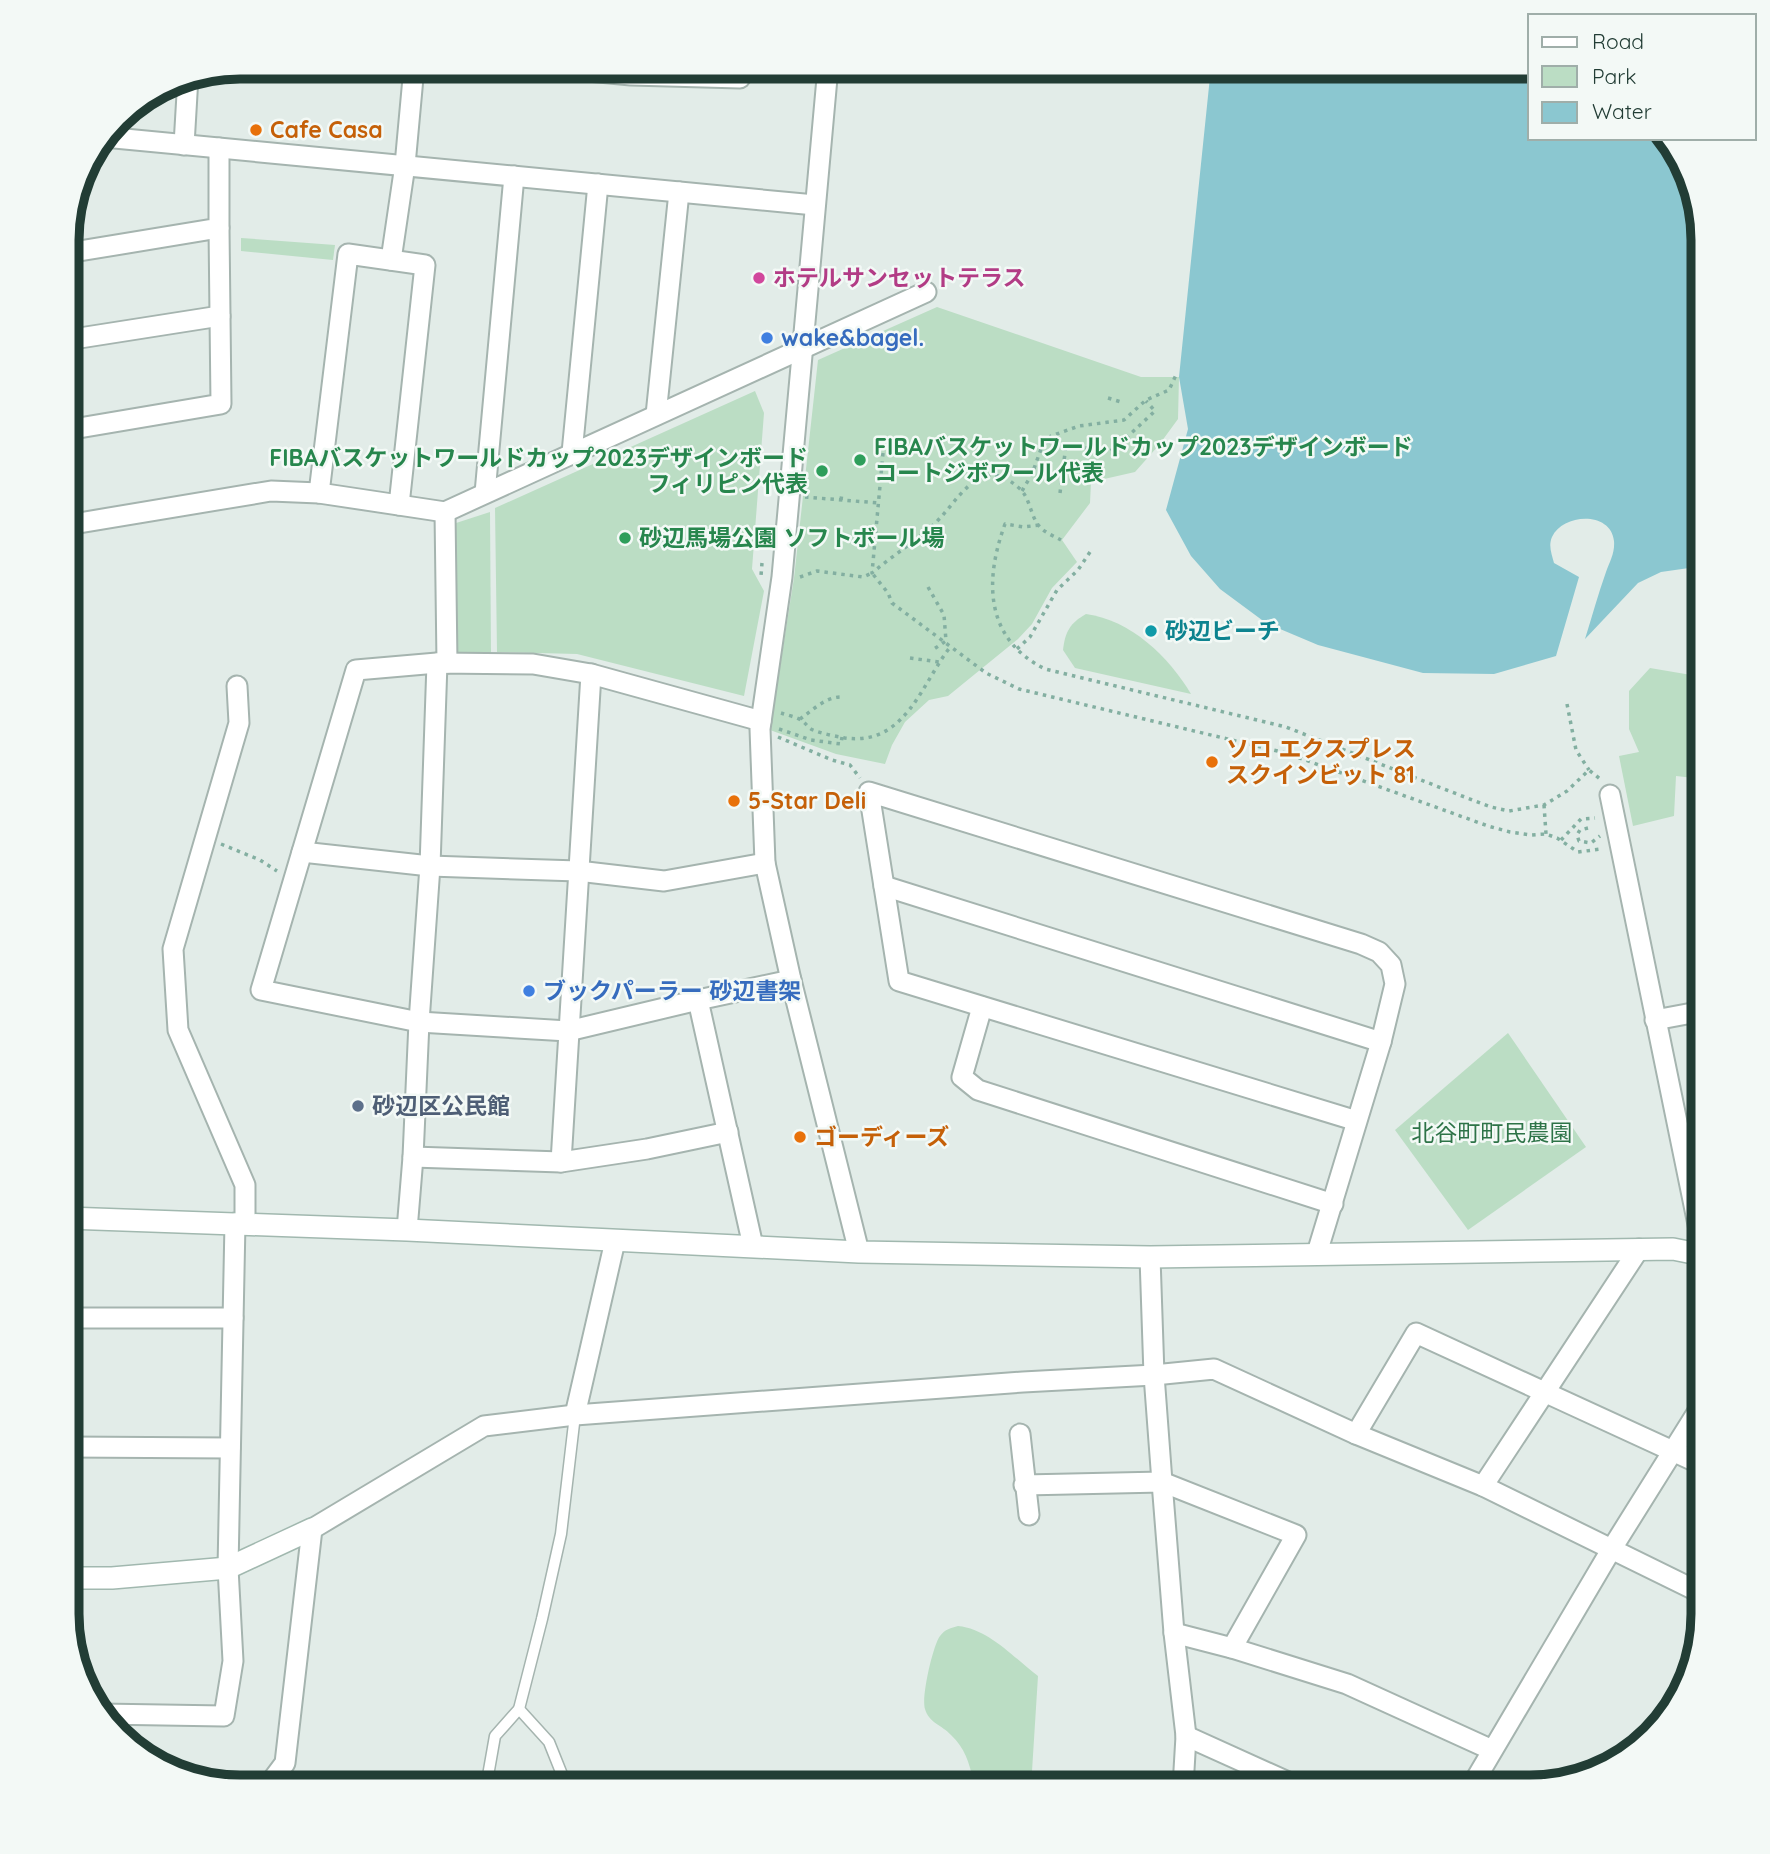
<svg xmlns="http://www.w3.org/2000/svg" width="1770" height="1854" font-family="Quicksand,'Noto Sans JP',sans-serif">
	<rect width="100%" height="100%" fill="#e2ece8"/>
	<g fill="#bbddc4">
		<path d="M 241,238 L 335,245 L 333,260 L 241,251 Z"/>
		<path d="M 937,307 L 1141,377 L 1179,377 L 1178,419 L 1159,445 L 1135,472 L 1091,482 L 1090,503 L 1062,540 L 1077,562 L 1052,588 L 1032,624 L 1018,639 L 948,696 L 929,700 L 905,722 L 892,745 L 885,764 L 836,754 L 770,730 L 794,578 L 818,360 Z"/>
		<path d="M 755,391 L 764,413 L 752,569 L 764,591 L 744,696 L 577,654 L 497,652 L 495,508 Z"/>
		<path d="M 490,512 L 491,653 L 453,652 L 453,524 Z"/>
		<path d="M 1086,614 C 1131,620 1169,657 1191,694 L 1075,668 L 1063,650 C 1065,632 1070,623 1086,614 Z"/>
		<path d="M 1650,668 L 1703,677 L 1703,779 L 1676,776 L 1674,816 L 1633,826 L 1619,756 L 1639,752 L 1629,729 L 1629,691 Z"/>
		<path d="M 1508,1033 L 1586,1147 L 1468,1230 L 1395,1130 Z"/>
		<path d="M 958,1626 C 989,1629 1014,1658 1038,1676 L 1031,1787 L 975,1787 C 970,1767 967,1750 951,1735 C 942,1725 929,1723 925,1709 C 921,1698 933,1645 940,1636 C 945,1629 951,1628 958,1626 Z"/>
	</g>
	<path fill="#8bc7d0" d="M 1211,67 L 1530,67 L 1530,138 L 1668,138 L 1694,184 L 1703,240 L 1703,566 L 1661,572 L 1638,583 L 1585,639 C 1592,617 1598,594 1606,572 C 1610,561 1615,553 1614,541 C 1611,511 1563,513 1552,537 C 1548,546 1552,555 1554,563 L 1579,577 L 1556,656 L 1494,674 L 1423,673 L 1318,645 L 1266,623 L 1220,589 L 1191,556 L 1166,510 L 1188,429 L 1179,377 Z"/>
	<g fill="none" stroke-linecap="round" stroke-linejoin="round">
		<g stroke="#a5b4af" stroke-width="13">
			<g id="lane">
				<path d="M 519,1709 L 549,1742 L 567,1787"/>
				<path d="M 486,1787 L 495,1736 L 519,1709 L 542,1619 L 561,1534 L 575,1415"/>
			</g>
		</g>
		<g stroke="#a5b4af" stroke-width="23">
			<g id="street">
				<path d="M 545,67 L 631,75 L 740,78 L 741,67"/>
				<path d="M 828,67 L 782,577 L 760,729 L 765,863 L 791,980 L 859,1252"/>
				<path d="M 104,137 L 815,205"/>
				<path d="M 184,145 L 188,77"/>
				<path d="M 67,253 L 219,228 L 219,148"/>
				<path d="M 391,260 L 405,165 L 414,67"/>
				<path d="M 67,340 L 220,316"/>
				<path d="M 656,415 L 679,192"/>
				<path d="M 67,430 L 221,404 L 219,228"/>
				<path d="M 572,453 L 598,184"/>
				<path d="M 319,493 L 348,254 L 425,265 L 399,505"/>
				<path d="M 485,493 L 514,176"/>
				<path d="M 445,512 L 447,663"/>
				<path d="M 67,525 L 271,491 L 319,493 L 445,512 L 926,292"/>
				<path d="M 237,686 L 239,723 L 173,949 L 178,1030 L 245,1185 L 245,1223"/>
				<path d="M 1610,795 L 1703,1249"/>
				<path d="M 302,852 L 430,866 L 578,871 L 664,881 L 765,863"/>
				<path d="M 884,886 L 1381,1042"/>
				<path d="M 698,1000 L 568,1031 L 419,1022 L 261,990 L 356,670 L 437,663 L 533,664 L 591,674 L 761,721"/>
				<path d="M 982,1007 L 962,1077 L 978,1090 L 1333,1204"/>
				<path d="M 1655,1020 L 1703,1011"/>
				<path d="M 413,1157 L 561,1162 L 647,1149 L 728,1132"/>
				<path d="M 561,1162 L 591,674"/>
				<path d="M 407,1230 L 413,1157 L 419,1022 L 430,866 L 437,663"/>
				<path d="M 753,1246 L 698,1000 L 791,980"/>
				<path d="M 1317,1253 L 1381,1042 L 1395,984 L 1391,965 L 1379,952 L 1361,944 L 869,792 L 899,981 L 1357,1121"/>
				<path d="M 1150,1257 L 1154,1375 L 1162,1482 L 1174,1633 L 1186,1736 L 1183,1787"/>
				<path d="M 67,1318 L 233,1318"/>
				<path d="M 575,1415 L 615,1241"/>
				<path d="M 1020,1434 L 1029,1515"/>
				<path d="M 1356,1434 L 1416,1333 L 1703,1465"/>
				<path d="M 67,1447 L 230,1448"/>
				<path d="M 1024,1485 L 1162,1482 L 1296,1535 L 1232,1648"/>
				<path d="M 1483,1486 L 1639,1249"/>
				<path d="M 1174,1633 L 1232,1648 L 1347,1684 L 1492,1750"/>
				<path d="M 101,1714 L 224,1716 L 233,1661 L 228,1568 L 235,1223"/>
				<path d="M 1186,1736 L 1299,1787"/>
				<path d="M 267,1787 L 285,1763 L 312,1529 L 484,1426 L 575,1415 L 1023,1382 L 1154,1375 L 1214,1369 L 1356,1434 L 1483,1486 L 1703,1594"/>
				<path d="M 1471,1787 L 1611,1550 L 1703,1403"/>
			</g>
		</g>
		<g stroke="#a1b8af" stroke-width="24">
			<g id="secondary">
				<path d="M 67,1218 L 407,1230 L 859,1252 L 1150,1257 L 1673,1249 L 1703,1255"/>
				<path d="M 67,1578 L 112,1578 L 228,1568 L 312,1529"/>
			</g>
		</g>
		<g stroke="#83afa1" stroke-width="3.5" stroke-dasharray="3.5 5" stroke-linecap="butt">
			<path d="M 1108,398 L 1121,402"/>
			<path d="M 1126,438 L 1155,411 L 1146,401"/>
			<path d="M 1047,442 L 1066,445"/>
			<path d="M 883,453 L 872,573 C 891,557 913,543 931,527 C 958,504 978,451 1019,488 C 1030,497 1030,515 1039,526 C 1045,533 1054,536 1061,540"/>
			<path d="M 1022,491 L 1032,474 L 1041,449 L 1051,436 L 1079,426 L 1124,420 L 1146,400 L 1169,390 L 1176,375"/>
			<path d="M 1060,493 L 1066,445 L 1110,451 L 1116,448"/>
			<path d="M 805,497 L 879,503"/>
			<path d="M 841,500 L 842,493"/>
			<path d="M 1039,525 L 1024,527 L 1005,524 C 984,581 985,639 1045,669 L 1286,727 L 1449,791 L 1491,807 L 1509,811 L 1544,805 L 1567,791 L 1589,770 L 1600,779"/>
			<path d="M 762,563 L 761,576 L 764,576"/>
			<path d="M 800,577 L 817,571 L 863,577 L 872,573 L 888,593 L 892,603 L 986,673 L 1019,689 L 1286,753 L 1488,826 L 1510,832 L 1531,835 L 1546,834 L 1557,838 L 1578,852 L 1601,849"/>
			<path d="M 928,587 L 944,615 L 946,641 L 934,649"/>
			<path d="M 1017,649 L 1030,637 L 1057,590 L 1078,570 L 1090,552"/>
			<path d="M 910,658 L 939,662"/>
			<path d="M 1567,704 L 1576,750 L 1589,770"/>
			<path d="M 781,713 C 787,715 796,717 801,720 C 806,723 808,728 813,730 C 823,734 835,736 845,738 C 906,746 921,684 951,646"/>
			<path d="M 800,719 C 813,710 826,696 843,697"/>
			<path d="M 779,729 L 811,740 L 841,744 L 842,737"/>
			<path d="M 778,737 L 832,760 L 850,765 L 860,778"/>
			<path d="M 1544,805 L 1546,834"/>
			<path d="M 1588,828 L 1580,830 L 1577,835 L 1579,841 L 1591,843 L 1600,836"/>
			<path d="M 1561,840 L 1581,819 L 1595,818"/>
			<path d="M 221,844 L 260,860 L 277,871"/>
			<path d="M 295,1780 L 299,1787"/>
		</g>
		<use href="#lane" stroke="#fff" stroke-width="10"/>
		<use href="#street" stroke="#fff" stroke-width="19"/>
		<use href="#secondary" stroke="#fff" stroke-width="21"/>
	</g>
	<g fill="#e8710a" stroke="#f3f9f6" stroke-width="2.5">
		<circle cx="256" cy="130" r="7"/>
		<circle cx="1212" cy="762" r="7"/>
		<circle cx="734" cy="801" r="7"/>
		<circle cx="800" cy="1137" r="7"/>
	</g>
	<circle fill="#d1479c" stroke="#f3f9f6" stroke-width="2.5" cx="759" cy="278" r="7"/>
	<g fill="#3f7fe0" stroke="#f3f9f6" stroke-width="2.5">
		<circle cx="767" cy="338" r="7"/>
		<circle cx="529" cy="991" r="7"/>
	</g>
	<g fill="#2e9e5b" stroke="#f3f9f6" stroke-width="2.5">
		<circle cx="860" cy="460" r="7"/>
		<circle cx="822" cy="471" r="7"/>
		<circle cx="625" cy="538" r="7"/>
	</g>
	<circle fill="#0f9aa8" stroke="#f3f9f6" stroke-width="2.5" cx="1151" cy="631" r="7"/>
	<circle fill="#5c6f8a" stroke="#f3f9f6" stroke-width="2.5" cx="358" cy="1106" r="7"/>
	<g text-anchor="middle" stroke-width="5" stroke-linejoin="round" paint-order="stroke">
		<g font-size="23" font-weight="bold" fill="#c56008" stroke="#f3f9f6" text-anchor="start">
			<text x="270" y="138">Cafe Casa</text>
			<text x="1226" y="757">ソロ エクスプレス<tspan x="1226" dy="26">スクインビット 81</tspan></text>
			<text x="748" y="809">5-Star Deli</text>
			<text x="814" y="1145">ゴーディーズ</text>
		</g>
		<g font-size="23" font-weight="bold" fill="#b23c85" stroke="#f3f9f6" text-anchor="start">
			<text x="773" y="286">ホテルサンセットテラス</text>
		</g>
		<g font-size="23" font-weight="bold" fill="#366cbe" stroke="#f3f9f6" text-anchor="start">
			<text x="781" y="346">wake&amp;bagel.</text>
			<text x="543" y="999">ブックパーラー 砂辺書架</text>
		</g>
		<g font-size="23" font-weight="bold" fill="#27864d" stroke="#f3f9f6" text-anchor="start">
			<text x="874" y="455">FIBAバスケットワールドカップ2023デザインボード<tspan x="874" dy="26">コートジボワール代表</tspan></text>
			<text x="808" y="466" text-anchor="end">FIBAバスケットワールドカップ2023デザインボード<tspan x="808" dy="26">フィリピン代表</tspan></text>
			<text x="639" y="546">砂辺馬場公園 ソフトボール場</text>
		</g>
		<g font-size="23" font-weight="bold" fill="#0d838f" stroke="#f3f9f6" text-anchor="start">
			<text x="1165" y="639">砂辺ビーチ</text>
		</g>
		<g font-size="23" font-weight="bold" fill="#4e5e75" stroke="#f3f9f6" text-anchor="start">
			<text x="372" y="1114">砂辺区公民館</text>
		</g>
		<g font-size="23" fill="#2d7347" stroke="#f3f9f6">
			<text x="1492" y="1141">北谷町町民農園</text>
		</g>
	</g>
	<path d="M0 0H1770V1854H0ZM240 79H1530A161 161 0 0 1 1691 240V1614A161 161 0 0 1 1530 1775H240A161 161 0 0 1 79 1614V240A161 161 0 0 1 240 79Z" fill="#f3f9f6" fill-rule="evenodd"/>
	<path fill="none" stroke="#223d35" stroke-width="9" d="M240 79H1530A161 161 0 0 1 1691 240V1614A161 161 0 0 1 1530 1775H240A161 161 0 0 1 79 1614V240A161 161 0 0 1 240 79Z"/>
	<rect x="1528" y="14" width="228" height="126" fill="#f3f9f6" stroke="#9faea9" stroke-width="2"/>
	<rect x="1542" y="37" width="35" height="10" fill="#ffffff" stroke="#9faea9" stroke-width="2"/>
	<text x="1592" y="49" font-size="21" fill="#223d35">Road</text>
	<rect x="1542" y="66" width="35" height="21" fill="#bbddc4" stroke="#9faea9" stroke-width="2"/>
	<text x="1592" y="84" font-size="21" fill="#223d35">Park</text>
	<rect x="1542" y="102" width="35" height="21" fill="#8bc7d0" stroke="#9faea9" stroke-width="2"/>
	<text x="1592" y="119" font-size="21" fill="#223d35">Water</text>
</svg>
